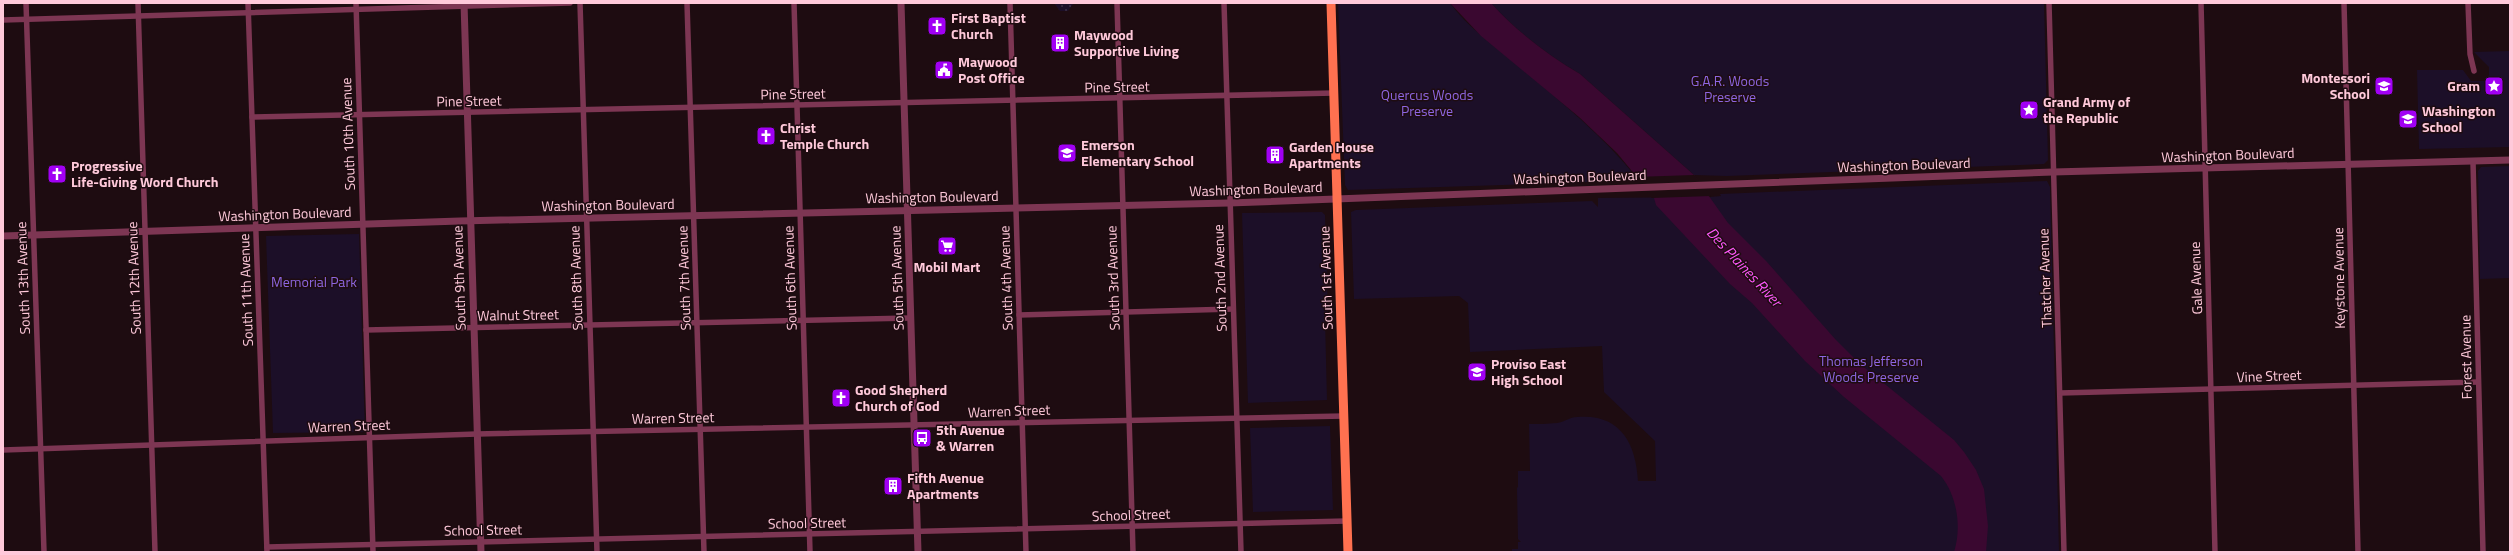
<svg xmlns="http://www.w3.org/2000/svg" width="2513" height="555" font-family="'Titillium Web',sans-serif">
	<defs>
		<pattern id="grass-dots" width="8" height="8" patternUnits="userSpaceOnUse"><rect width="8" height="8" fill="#1c0f28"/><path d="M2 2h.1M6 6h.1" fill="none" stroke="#3e3147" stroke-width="1.8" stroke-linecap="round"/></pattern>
	</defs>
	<rect width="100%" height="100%" fill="#1e0c11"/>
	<path fill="url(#grass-dots)" d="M 1054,3 L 1073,3 L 1073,4 L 1068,11 L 1060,11 Z"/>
	<g fill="#1c0f28">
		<path d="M 1338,3 L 1450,3 C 1468,28 1494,45 1517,65 C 1559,100 1601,134 1636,177 L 1591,182 L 1348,190 L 1345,185 Z"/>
		<path d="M 1491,3 L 2044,3 L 2048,160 L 2044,164 L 1727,176 L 1694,175 L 1580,74 C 1548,55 1516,31 1491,3 Z"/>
		<path d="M 2510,51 L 2510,147 L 2419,149 L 2417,70 L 2463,70 L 2471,81 L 2484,81 L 2489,75 L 2489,67 L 2474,52 Z"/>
		<path d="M 2510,166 L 2510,278 L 2480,279 L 2478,171 L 2481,167 Z"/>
		<path d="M 2047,181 L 2050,187 L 2059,552 L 1512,552 L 1512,549 L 1518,549 L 1518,542 L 1521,542 L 1518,539 L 1517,488 L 1518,487 L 1518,471 L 1530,471 L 1529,424 C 1538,424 1548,424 1557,423 C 1564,422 1570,417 1577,417 C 1620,413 1636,443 1638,481 L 1656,481 L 1655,441 L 1604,392 L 1602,346 L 1470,352 L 1468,303 L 1459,296 L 1354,299 L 1351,212 L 1356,210 L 1592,201 L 1598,207 L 1598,198 L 1710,197 L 1721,196 L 1720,194 Z"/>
		<path d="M 1322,212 L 1325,215 L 1328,316 L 1325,319 L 1327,400 L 1248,403 L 1242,213 Z"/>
		<path d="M 359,234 L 365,432 L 273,433 L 266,236 Z"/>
		<path d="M 1330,426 L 1333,510 L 1253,512 L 1250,428 Z"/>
	</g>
	<path fill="#3a0830" d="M 1450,3 L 1491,3 C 1516,31 1548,55 1580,74 L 1694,175 L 1728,223 L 1767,262 L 1836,340 L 1860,364 L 1954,440 L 1964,452 L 1976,470 L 1984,489 L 1988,526 L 1986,552 L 1954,552 C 1962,527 1957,496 1941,476 L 1844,397 L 1805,361 L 1752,303 L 1730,284 L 1656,205 L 1654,198 L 1617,153 L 1579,117 L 1481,36 Z"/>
	<path fill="#1e0c11" d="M 1694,175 L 1711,196 L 1652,198 L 1635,177 Z"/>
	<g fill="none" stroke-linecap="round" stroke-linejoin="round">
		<g stroke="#7d3653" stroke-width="5.5">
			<path d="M 26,3 L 44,552"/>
			<path d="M 138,3 L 155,552"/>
			<path d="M 248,3 L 267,552"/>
			<path d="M 356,3 L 373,552"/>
			<path d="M 580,3 L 597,552"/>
			<path d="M 687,3 L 704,552"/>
			<path d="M 794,3 L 810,552"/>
			<path d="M 1010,3 L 1026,552"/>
			<path d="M 1117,3 L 1133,552"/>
			<path d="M 1224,3 L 1241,552"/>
			<path d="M 2049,3 L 2064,552"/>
			<path d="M 2201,3 L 2215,552"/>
			<path d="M 2344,3 L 2358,552"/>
			<path d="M 2468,3 L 2470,54 L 2474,71"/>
			<path d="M 3,20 L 570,3"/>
			<path d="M 252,117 L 1334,93"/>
			<path d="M 2473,162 L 2483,552"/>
			<path d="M 1019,315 L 1233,309"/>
			<path d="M 366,330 L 911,318"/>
			<path d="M 2060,393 L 2478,382"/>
			<path d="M 3,450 L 477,434 L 1344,416"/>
			<path d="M 267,547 L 1347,521"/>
		</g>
		<g stroke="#7d3653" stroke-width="7">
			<path d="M 464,3 L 481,552"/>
			<path d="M 901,3 L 918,552"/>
			<path d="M 3,236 L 460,221 L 1229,203 L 2053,172 L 2510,160"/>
		</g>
		<path stroke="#ff7150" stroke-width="9" d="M 1331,3 L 1348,552"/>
	</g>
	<defs>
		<g id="church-square" transform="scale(1)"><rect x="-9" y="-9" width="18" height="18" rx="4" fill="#a100f4" stroke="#1e0c11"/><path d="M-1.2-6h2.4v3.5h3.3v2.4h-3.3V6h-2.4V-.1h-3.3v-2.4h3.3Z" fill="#fff"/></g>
		<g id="building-square" transform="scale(1)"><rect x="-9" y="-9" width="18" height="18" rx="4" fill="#a100f4" stroke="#1e0c11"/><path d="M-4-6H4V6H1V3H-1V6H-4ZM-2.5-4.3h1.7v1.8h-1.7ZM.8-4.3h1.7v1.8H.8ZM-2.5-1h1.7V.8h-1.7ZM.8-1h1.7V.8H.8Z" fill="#fff"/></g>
		<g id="civic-square" transform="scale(1)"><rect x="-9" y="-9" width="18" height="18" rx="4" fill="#a100f4" stroke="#1e0c11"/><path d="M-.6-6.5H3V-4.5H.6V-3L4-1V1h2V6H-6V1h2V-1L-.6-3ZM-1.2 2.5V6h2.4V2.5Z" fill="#fff"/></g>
		<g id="school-square" transform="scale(1)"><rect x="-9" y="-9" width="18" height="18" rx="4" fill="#a100f4" stroke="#1e0c11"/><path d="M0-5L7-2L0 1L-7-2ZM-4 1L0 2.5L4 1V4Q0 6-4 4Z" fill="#fff"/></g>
		<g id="sight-square" transform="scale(1)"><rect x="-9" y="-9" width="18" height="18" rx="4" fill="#a100f4" stroke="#1e0c11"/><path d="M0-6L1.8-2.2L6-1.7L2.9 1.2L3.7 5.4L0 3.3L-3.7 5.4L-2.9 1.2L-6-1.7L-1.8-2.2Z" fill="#fff"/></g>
		<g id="supermarket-square" transform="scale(1)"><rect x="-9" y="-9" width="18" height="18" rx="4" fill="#a100f4" stroke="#1e0c11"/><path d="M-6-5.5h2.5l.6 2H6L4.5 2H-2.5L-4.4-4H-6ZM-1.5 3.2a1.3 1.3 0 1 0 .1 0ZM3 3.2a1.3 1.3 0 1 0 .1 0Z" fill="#fff"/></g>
		<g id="bus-square" transform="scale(1)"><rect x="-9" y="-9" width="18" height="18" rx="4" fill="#a100f4" stroke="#1e0c11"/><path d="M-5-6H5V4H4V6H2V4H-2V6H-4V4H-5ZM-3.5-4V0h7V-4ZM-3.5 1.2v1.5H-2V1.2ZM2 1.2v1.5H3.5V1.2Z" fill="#fff"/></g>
	</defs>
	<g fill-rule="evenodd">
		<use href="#church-square" x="937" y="26"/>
		<use href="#building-square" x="1060" y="43"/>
		<use href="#civic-square" x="944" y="70"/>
		<use href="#school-square" x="2384" y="86"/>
		<use href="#sight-square" x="2494" y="86"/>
		<use href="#sight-square" x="2029" y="110"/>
		<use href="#school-square" x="2408" y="119"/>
		<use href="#church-square" x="766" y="136"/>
		<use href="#school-square" x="1067" y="153"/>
		<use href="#building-square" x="1275" y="155"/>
		<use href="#church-square" x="57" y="174"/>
		<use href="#supermarket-square" x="947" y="246"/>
		<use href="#school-square" x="1477" y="372"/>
		<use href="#church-square" x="841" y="398"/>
		<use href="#bus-square" x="922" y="438"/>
		<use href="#building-square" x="893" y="486"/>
	</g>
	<g text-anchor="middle" stroke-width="3" stroke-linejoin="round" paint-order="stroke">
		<g font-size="14" font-weight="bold" fill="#ffc9da" stroke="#1e0c11" text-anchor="start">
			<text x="951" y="23">First Baptist<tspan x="951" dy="16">Church</tspan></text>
			<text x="1074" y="40">Maywood<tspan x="1074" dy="16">Supportive Living</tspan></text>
			<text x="958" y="67">Maywood<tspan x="958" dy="16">Post Office</tspan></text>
			<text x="2370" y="83" text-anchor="end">Montessori<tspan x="2370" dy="16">School</tspan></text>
			<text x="2480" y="91" text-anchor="end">Gram</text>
			<text x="2043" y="107">Grand Army of<tspan x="2043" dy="16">the Republic</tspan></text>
			<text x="2422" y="116">Washington<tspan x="2422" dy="16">School</tspan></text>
			<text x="780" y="133">Christ<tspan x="780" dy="16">Temple Church</tspan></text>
			<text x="1081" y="150">Emerson<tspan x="1081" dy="16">Elementary School</tspan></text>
			<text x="1289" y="152">Garden House<tspan x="1289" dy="16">Apartments</tspan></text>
			<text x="71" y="171">Progressive<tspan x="71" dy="16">Life-Giving Word Church</tspan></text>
			<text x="947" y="272" text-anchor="middle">Mobil Mart</text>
			<text x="1491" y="369">Proviso East<tspan x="1491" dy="16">High School</tspan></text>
			<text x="855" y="395">Good Shepherd<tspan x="855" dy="16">Church of God</tspan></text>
			<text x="936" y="435">5th Avenue<tspan x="936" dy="16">&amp; Warren</tspan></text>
			<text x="907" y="483">Fifth Avenue<tspan x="907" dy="16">Apartments</tspan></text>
		</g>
		<g font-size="14" fill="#8d66e1" stroke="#1e0c11">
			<text x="1730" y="86">G.A.R. Woods<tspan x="1730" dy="16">Preserve</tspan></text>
			<text x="1427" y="100">Quercus Woods<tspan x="1427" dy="16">Preserve</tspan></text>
			<text x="314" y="287">Memorial Park</text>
			<text x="1871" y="366">Thomas Jefferson<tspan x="1871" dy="16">Woods Preserve</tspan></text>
		</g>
		<g font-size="14" fill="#ffc9da" stroke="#1e0c11">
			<text transform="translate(1117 87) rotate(-1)" y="5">Pine Street</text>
			<text transform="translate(793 94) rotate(-1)" y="5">Pine Street</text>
			<text transform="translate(469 101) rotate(-1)" y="5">Pine Street</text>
			<text transform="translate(348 134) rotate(-92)" y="5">South 10th Avenue</text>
			<text transform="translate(2228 155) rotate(-2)" y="5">Washington Boulevard</text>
			<text transform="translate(1904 165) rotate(-2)" y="5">Washington Boulevard</text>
			<text transform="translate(1580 177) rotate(-2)" y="5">Washington Boulevard</text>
			<text transform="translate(1256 189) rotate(-2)" y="5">Washington Boulevard</text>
			<text transform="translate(932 197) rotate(-1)" y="5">Washington Boulevard</text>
			<text transform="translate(608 205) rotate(-1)" y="5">Washington Boulevard</text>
			<text transform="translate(285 214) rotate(-2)" y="5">Washington Boulevard</text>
			<text transform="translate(23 278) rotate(-92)" y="5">South 13th Avenue</text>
			<text transform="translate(134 278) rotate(-92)" y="5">South 12th Avenue</text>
			<text transform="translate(459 278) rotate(-92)" y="5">South 9th Avenue</text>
			<text transform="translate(576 278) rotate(-92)" y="5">South 8th Avenue</text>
			<text transform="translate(684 278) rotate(-92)" y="5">South 7th Avenue</text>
			<text transform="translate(790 278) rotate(-92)" y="5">South 6th Avenue</text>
			<text transform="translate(897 278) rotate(-92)" y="5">South 5th Avenue</text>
			<text transform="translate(1006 278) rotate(-92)" y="5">South 4th Avenue</text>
			<text transform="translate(1113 278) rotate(-92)" y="5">South 3rd Avenue</text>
			<text transform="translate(1220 278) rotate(-92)" y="5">South 2nd Avenue</text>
			<text transform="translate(1326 278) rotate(-92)" y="5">South 1st Avenue</text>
			<text transform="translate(2045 278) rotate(-92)" y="5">Thatcher Avenue</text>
			<text transform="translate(2196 278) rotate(-92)" y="5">Gale Avenue</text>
			<text transform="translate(2339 278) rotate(-91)" y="5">Keystone Avenue</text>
			<text transform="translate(246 290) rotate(-92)" y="5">South 11th Avenue</text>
			<text transform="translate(518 315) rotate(-1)" y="5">Walnut Street</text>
			<text transform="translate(2466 357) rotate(-91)" y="5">Forest Avenue</text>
			<text transform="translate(2269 376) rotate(-2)" y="5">Vine Street</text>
			<text transform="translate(1009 411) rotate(-2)" y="5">Warren Street</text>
			<text transform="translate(673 418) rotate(-1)" y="5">Warren Street</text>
			<text transform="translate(349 426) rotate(-2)" y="5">Warren Street</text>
			<text transform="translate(1131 515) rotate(-2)" y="5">School Street</text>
			<text transform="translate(807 523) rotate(-1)" y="5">School Street</text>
			<text transform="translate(483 530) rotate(-1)" y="5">School Street</text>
		</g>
		<g font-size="15" font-style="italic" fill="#ff57fb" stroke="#1e0c11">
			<text transform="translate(1744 267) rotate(47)" y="5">Des Plaines River</text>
		</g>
	</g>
	<rect width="2513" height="555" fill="none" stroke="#ffc9da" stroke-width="8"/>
</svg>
